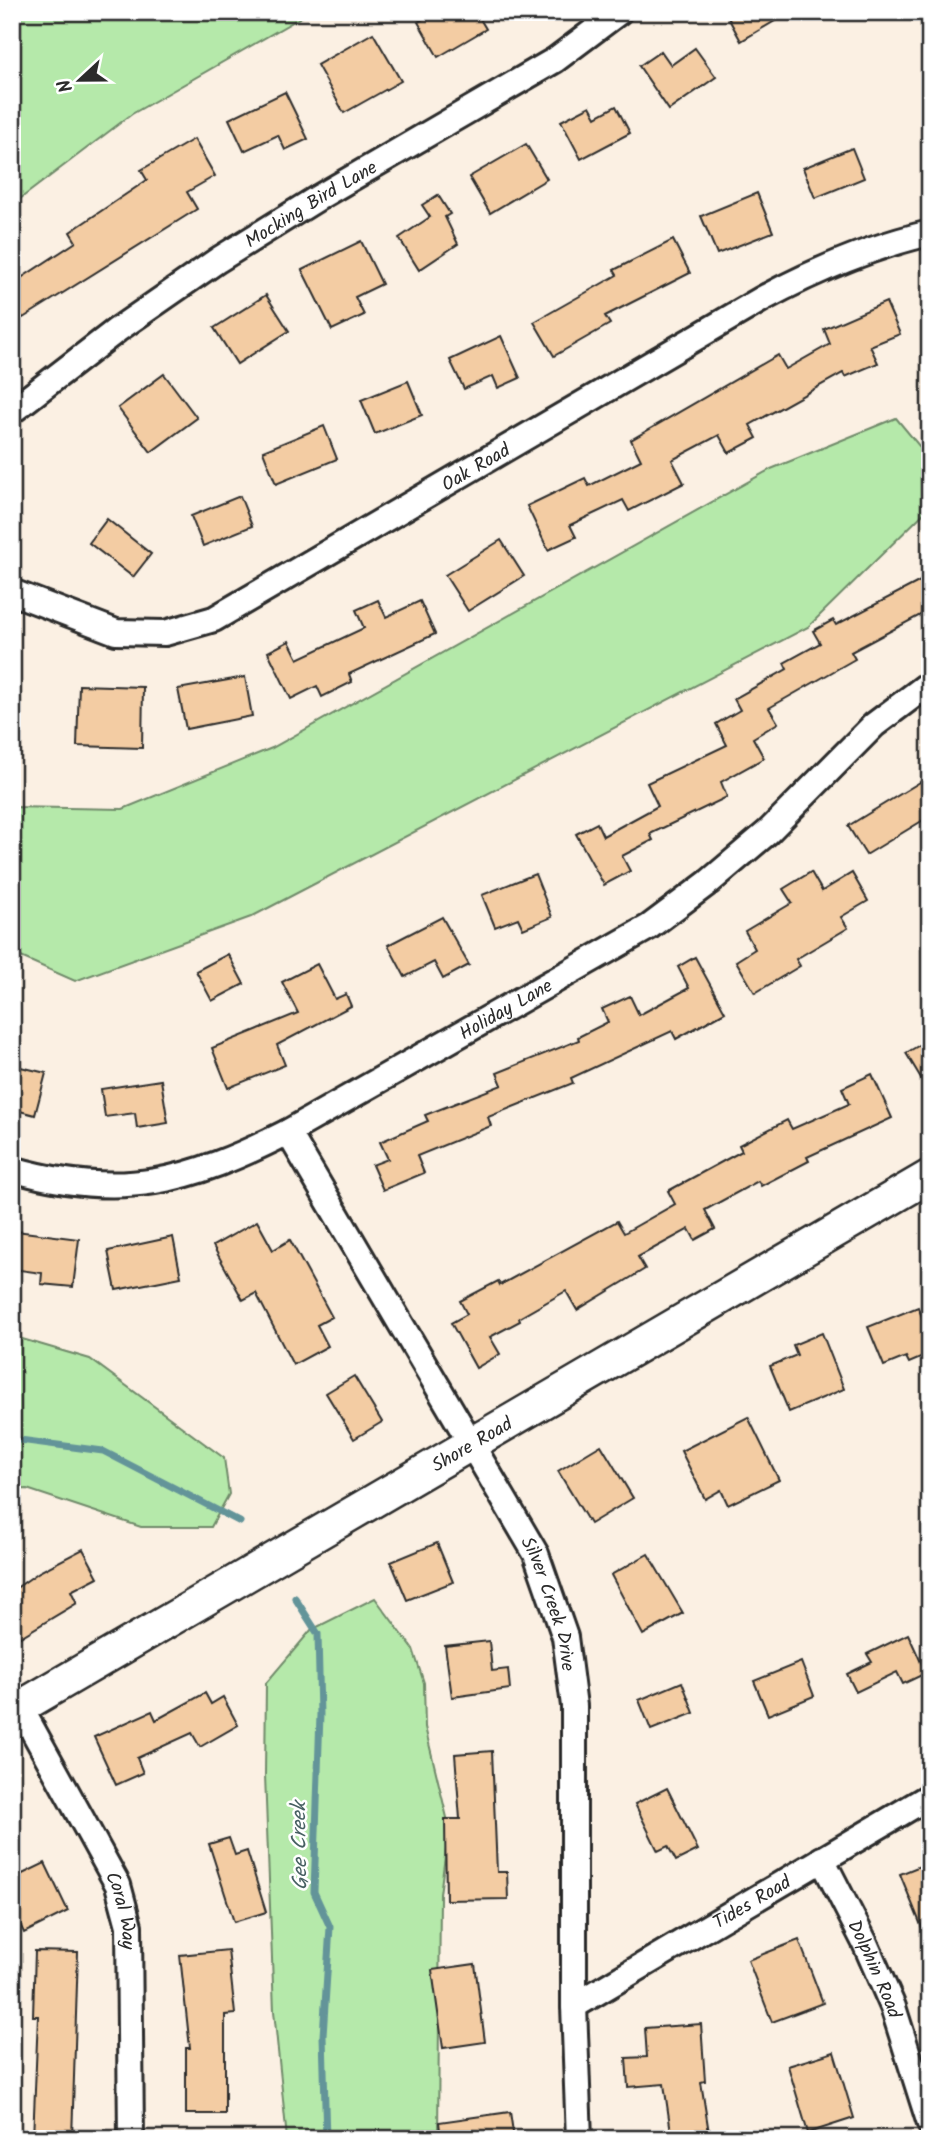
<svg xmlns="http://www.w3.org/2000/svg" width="942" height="2151" font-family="Kalam,sans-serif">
	<rect width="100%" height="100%" fill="#fbf0e3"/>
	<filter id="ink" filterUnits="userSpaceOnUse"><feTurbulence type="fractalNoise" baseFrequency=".0143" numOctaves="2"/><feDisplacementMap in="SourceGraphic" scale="14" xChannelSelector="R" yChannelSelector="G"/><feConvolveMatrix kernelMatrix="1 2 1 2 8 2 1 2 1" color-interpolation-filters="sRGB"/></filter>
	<g filter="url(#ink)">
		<g fill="#b5e9aa" stroke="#708a6a" stroke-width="2">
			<path d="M 12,12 L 310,12 L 132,114 L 12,205 Z"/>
			<path d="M 896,418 L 930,459 L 930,507 L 808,627 L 251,917 L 75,981 L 12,953 L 12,807 L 123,809 L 272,748 L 771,469 Z"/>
			<path d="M 12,1336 L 90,1359 L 224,1458 L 229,1494 L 211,1527 L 141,1527 L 27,1489 L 12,1490 Z"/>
			<path d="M 375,1598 L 413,1649 L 424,1683 L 425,1727 L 449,1826 L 440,1894 L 438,2139 L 287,2139 L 274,2011 L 265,1775 L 266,1683 L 311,1630 Z"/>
		</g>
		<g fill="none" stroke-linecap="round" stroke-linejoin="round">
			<g stroke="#639499" stroke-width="7">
				<path d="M 12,1439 L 103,1451 L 240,1522"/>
				<path d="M 295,1598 L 318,1634 L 320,1714 L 314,1892 L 330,1927 L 323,2036 L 326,2139"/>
			</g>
		</g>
		<g fill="#f3cca3" stroke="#2b2b2b" stroke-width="2">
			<path d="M 436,12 L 476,12 L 486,29 L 438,57 L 418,22 Z"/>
			<path d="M 725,12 L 790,12 L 741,41 Z"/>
			<path d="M 373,33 L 401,81 L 344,113 L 317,65 Z"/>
			<path d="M 695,48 L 716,77 L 669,110 L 639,66 L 661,51 L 671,65 Z"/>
			<path d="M 285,92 L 308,139 L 285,150 L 278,135 L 244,151 L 229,119 Z"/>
			<path d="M 590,106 L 596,117 L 616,106 L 630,133 L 581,159 L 561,121 Z"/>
			<path d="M 194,139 L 215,176 L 187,192 L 197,209 L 23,318 L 12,301 L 12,284 L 76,242 L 70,232 L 147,180 L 141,170 Z"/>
			<path d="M 526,144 L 547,179 L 490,213 L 469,177 Z"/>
			<path d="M 852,148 L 864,178 L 815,198 L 803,168 Z"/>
			<path d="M 757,193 L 773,232 L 717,254 L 701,216 Z"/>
			<path d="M 438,195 L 450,214 L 445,217 L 458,244 L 419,270 L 399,238 L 430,217 L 422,205 Z"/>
			<path d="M 673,240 L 690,273 L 605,316 L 610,324 L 554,356 L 534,322 L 617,275 L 614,270 Z"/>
			<path d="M 361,241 L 382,284 L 355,297 L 364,315 L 332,330 L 302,270 Z"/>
			<path d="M 266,295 L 289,331 L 237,364 L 214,328 Z"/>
			<path d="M 886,302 L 900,334 L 870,346 L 878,363 L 845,377 L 843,373 L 750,425 L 757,438 L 729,453 L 719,435 L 672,460 L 684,483 L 629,511 L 623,500 L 570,525 L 576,537 L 548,550 L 527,506 L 585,478 L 589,486 L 641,460 L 631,440 L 778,355 L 786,369 L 830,344 L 824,329 Z"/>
			<path d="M 501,336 L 520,378 L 498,388 L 493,376 L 464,389 L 450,360 Z"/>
			<path d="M 164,374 L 197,418 L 151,452 L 118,408 Z"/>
			<path d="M 408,381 L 422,415 L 375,434 L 361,400 Z"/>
			<path d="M 324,426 L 337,459 L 276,484 L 263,451 Z"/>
			<path d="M 240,496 L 252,526 L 203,546 L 191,516 Z"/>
			<path d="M 107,519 L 151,554 L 133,577 L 89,543 Z"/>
			<path d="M 501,540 L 524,576 L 468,611 L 445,575 Z"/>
			<path d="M 930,576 L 930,610 L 851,652 L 855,659 L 769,708 L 778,723 L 753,738 L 764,758 L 721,782 L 727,797 L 650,834 L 653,840 L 622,856 L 630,871 L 604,885 L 576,834 L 597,823 L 603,836 L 658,806 L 647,783 L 727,745 L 716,724 L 740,710 L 734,699 L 787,669 L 784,663 L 820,643 L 813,631 L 833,620 L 836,625 Z"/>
			<path d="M 378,600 L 386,617 L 420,601 L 435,634 L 349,674 L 352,682 L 322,697 L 317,686 L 291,699 L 268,652 L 289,641 L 298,659 L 364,628 L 356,610 Z"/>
			<path d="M 245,677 L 252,716 L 186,729 L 178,689 Z"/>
			<path d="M 79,685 L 143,687 L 142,748 L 77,746 Z"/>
			<path d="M 930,776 L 930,816 L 866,855 L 848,826 Z"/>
			<path d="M 811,872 L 822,891 L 852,873 L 868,901 L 841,917 L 848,928 L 796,959 L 800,966 L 755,993 L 736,961 L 755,949 L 745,931 L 792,903 L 783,889 Z"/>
			<path d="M 535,874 L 552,917 L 523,929 L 518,918 L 495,927 L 482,895 Z"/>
			<path d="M 442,917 L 469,965 L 443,979 L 434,962 L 405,977 L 388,945 Z"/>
			<path d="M 228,954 L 244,984 L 212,1001 L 196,971 Z"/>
			<path d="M 695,957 L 725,1012 L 676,1039 L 672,1031 L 571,1078 L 573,1083 L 488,1117 L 491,1126 L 417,1156 L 424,1173 L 383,1190 L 372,1165 L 388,1159 L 380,1142 L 428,1121 L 425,1115 L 502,1085 L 497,1073 L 579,1040 L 578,1037 L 608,1022 L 602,1009 L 630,996 L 639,1015 L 689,988 L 678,967 Z"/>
			<path d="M 317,964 L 335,999 L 346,994 L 351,1006 L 277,1045 L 285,1065 L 228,1088 L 212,1048 L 298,1013 L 282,982 Z"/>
			<path d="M 930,1039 L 930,1093 L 906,1053 Z"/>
			<path d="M 12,1065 L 46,1073 L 35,1115 L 12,1109 Z"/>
			<path d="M 872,1074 L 892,1118 L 807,1157 L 809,1161 L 761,1186 L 758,1181 L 705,1210 L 715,1229 L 695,1240 L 689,1229 L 638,1257 L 645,1269 L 577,1310 L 566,1291 L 519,1318 L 520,1321 L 490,1337 L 500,1354 L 476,1368 L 451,1323 L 467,1314 L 460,1301 L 498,1281 L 500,1285 L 617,1221 L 624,1233 L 675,1204 L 668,1191 L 742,1151 L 739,1145 L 787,1120 L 792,1129 L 849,1104 L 842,1088 Z"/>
			<path d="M 161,1080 L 168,1123 L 137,1128 L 135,1113 L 105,1117 L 101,1089 Z"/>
			<path d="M 257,1221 L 273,1250 L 290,1240 L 332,1317 L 317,1325 L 328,1346 L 293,1365 L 256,1293 L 243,1300 L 213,1246 Z"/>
			<path d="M 16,1231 L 79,1239 L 73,1287 L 41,1284 L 42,1273 L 12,1269 Z"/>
			<path d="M 173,1237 L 181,1277 L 116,1290 L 108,1251 Z"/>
			<path d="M 918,1307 L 930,1337 L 930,1354 L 909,1363 L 906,1357 L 884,1366 L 868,1327 Z"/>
			<path d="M 822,1333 L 844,1389 L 789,1412 L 770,1366 L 797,1355 L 793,1345 Z"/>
			<path d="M 354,1376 L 382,1422 L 354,1439 L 326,1393 Z"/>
			<path d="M 748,1417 L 779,1480 L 728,1505 L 721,1490 L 705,1499 L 681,1451 Z"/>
			<path d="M 601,1445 L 633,1498 L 590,1524 L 558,1471 Z"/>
			<path d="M 437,1543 L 453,1582 L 407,1600 L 391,1562 Z"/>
			<path d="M 83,1549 L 98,1577 L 71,1591 L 77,1603 L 12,1642 L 12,1591 L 39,1572 Z"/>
			<path d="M 648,1554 L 683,1613 L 643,1635 L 611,1575 Z"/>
			<path d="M 908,1634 L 926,1673 L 903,1684 L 897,1672 L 856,1692 L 847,1674 L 872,1662 L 867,1654 Z"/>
			<path d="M 489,1641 L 492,1671 L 508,1669 L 510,1689 L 452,1697 L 445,1646 Z"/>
			<path d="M 801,1662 L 814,1696 L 768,1715 L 754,1681 Z"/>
			<path d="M 682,1682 L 694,1713 L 651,1730 L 639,1700 Z"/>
			<path d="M 205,1693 L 211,1704 L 223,1697 L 238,1725 L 200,1747 L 192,1733 L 137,1758 L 143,1773 L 116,1785 L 94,1737 L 152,1711 L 156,1720 Z"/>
			<path d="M 492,1751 L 497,1872 L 507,1872 L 508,1899 L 446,1900 L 445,1819 L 460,1819 L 455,1754 Z"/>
			<path d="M 667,1788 L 698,1850 L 676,1861 L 668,1846 L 658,1851 L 635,1804 Z"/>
			<path d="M 229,1838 L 235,1855 L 247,1851 L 266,1912 L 234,1922 L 209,1844 Z"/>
			<path d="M 930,1862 L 930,1945 L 929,1945 L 900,1874 Z"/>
			<path d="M 45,1863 L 68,1911 L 24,1933 L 12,1907 L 12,1879 Z"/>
			<path d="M 799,1940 L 823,2003 L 772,2022 L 748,1960 Z"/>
			<path d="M 228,1950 L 235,2014 L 225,2015 L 225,2114 L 186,2114 L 186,2048 L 190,2048 L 180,1955 Z"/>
			<path d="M 35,1951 L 78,1952 L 72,2139 L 33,2139 L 38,2016 L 33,2016 Z"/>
			<path d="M 475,1964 L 485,2042 L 443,2048 L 432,1970 Z"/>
			<path d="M 701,2024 L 705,2081 L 701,2082 L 710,2139 L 672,2139 L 664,2084 L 628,2087 L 626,2058 L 647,2057 L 645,2028 Z"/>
			<path d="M 834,2052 L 854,2118 L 808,2133 L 788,2066 Z"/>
			<path d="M 510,2112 L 514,2139 L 441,2139 L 439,2122 Z"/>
		</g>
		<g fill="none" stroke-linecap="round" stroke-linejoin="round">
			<g stroke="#2b2b2b" stroke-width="30">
				<g id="minor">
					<path id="s1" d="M 12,411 L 117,330 L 218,260 L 321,196 L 555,60 L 619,12"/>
					<path id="s2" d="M 12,592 L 116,632 L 165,633 L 214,619 L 762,299 C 816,270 869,247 930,233"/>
					<path id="s3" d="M 288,1132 L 536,1554 L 565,1637 L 574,1706 L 574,2006 L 579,2139"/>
					<path id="s4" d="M 12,1169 C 122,1201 189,1182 288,1132 L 649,927 L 709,882 L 768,832 L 874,725 L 930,683"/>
					<path id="s5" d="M 20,1707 L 118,1885 L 129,1926 L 131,2139"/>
					<path id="s6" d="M 822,1859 L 865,1943 L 893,2007 L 930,2124"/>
					<path id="s7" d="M 574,2006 L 930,1796"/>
				</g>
			</g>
			<g stroke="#2b2b2b" stroke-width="37">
				<g id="tertiary">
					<path id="s8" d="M 12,1712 L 930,1176"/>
				</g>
			</g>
			<use href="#minor" stroke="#fff" stroke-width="24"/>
			<use href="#tertiary" stroke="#fff" stroke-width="32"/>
		</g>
	</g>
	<g text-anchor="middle" stroke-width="5" stroke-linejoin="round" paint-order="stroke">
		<g font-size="19" fill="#2b2b2b" stroke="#fff">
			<text dy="7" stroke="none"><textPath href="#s1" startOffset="364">Mocking Bird Lane</textPath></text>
			<text dy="7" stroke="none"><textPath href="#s2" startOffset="514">Oak Road</textPath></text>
			<text dy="7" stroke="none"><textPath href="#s4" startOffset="537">Holiday Lane</textPath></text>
			<text dy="7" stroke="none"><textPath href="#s8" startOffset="532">Shore Road</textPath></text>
			<text dy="7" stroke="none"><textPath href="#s3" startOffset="541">Silver Creek Drive</textPath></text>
			<text dy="7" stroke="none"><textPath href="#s7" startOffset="206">Tides Road</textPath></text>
			<text dy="7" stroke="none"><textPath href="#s5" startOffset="229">Coral Way</textPath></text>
			<text dy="7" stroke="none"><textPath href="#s6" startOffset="122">Dolphin Road</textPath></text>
		</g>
		<g font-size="21" font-style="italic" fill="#476062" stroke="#fff">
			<text transform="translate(299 1846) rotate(-91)" y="7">Gee Creek</text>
		</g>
	</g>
	<rect width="942" height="2151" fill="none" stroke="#fff" stroke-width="42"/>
	<rect x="21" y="21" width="900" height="2109" fill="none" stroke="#2b2b2b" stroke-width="2.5" filter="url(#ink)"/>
	<g transform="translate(80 80) rotate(248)" stroke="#ffffff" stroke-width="5" paint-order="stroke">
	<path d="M0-5L12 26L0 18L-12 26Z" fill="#2b2b2b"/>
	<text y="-10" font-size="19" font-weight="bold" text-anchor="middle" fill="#2b2b2b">N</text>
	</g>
</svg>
